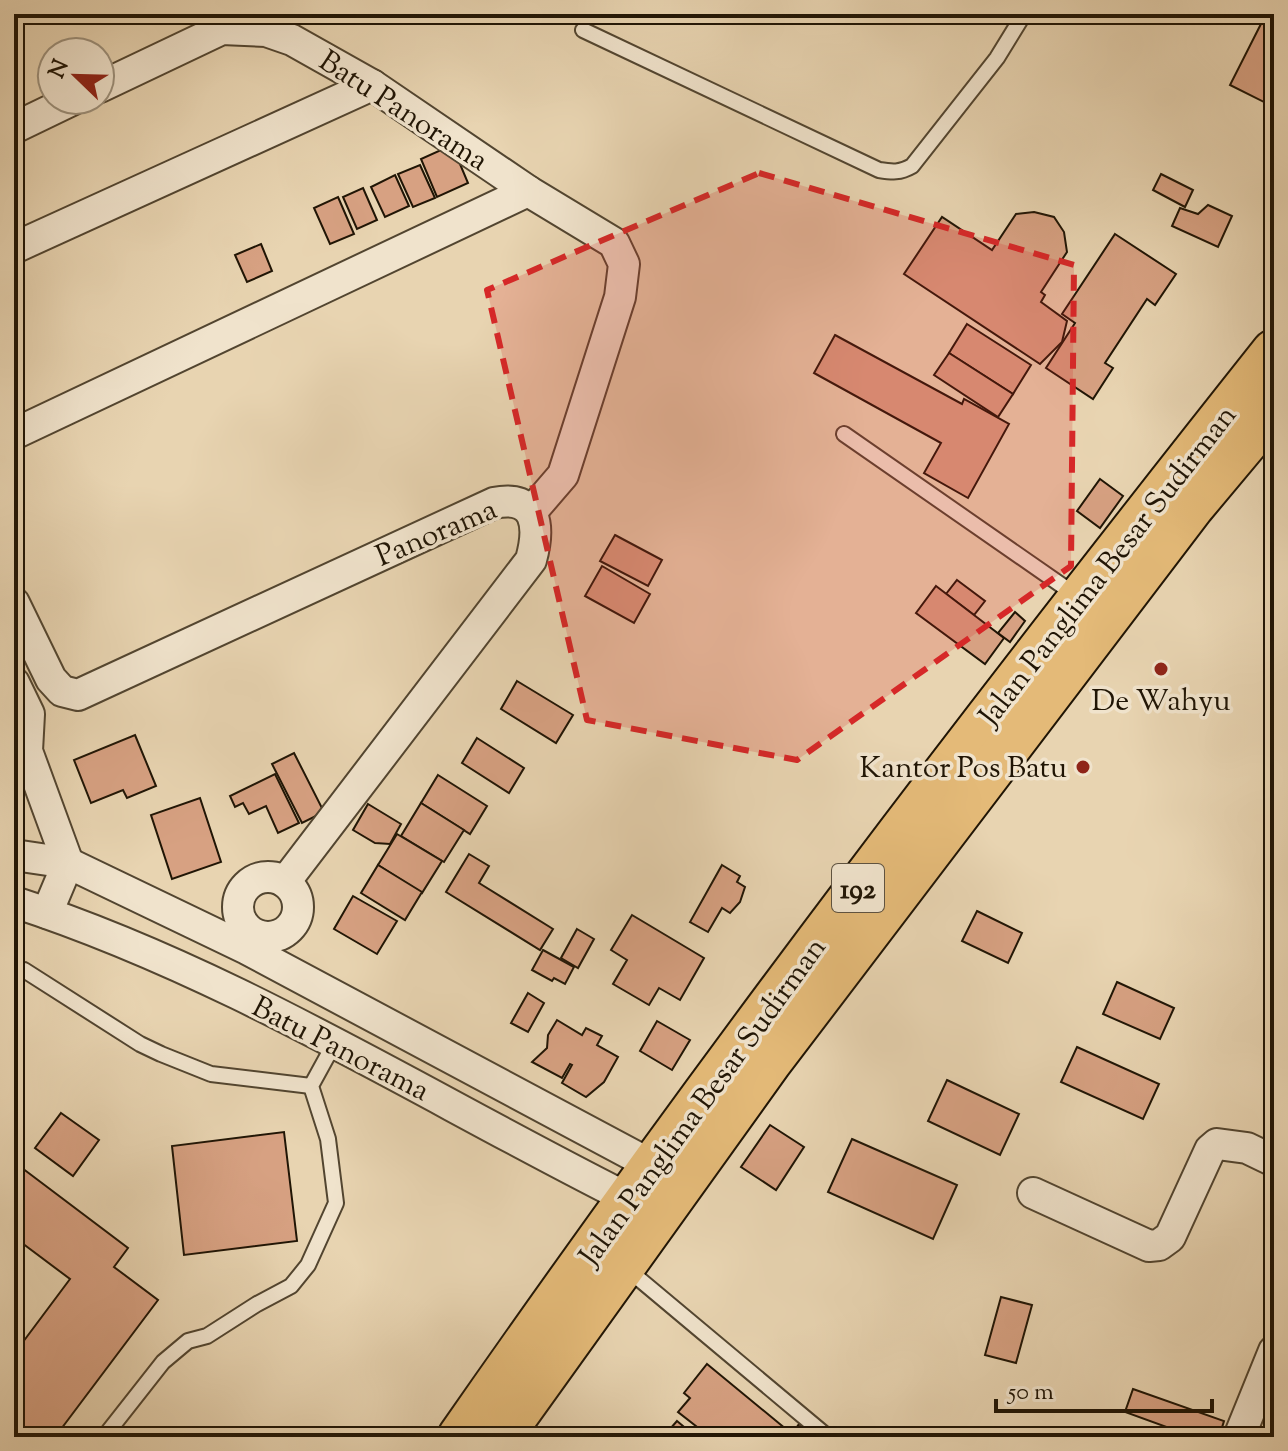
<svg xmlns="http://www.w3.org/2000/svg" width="1288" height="1451" font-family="'Sorts Mill Goudy',serif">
	<rect width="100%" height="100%" fill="#e8d4b1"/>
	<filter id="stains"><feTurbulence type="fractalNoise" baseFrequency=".0025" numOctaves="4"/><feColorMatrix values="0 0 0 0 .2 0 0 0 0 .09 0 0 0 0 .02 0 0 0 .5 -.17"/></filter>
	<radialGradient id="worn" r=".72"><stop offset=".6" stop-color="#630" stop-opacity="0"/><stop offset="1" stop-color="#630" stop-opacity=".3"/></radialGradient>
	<g fill="#d7a182" stroke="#201505" stroke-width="2">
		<path d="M 1265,16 L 1274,21 L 1274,107 L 1230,85 Z"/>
		<path d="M 452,145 L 468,183 L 437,197 L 421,159 Z"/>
		<path d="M 420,165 L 435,198 L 413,207 L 398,174 Z"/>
		<path d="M 1161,174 L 1193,190 L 1185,207 L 1153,190 Z"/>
		<path d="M 395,175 L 409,206 L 385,217 L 371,187 Z"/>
		<path d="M 363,188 L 377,220 L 357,229 L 343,197 Z"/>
		<path d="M 338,197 L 354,234 L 330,244 L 314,208 Z"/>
		<path d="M 1208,205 L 1232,216 L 1218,247 L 1172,226 L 1180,208 L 1198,214 Z"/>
		<path d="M 1034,212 L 1054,217 L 1064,232 L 1067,252 L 1041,292 L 1045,295 L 1041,302 L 1067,321 L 1062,342 L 1040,364 L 904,274 L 942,217 L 992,250 L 1016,214 Z"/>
		<path d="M 1115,234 L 1176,274 L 1155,305 L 1147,299 L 1105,363 L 1113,368 L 1093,399 L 1046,368 L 1075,323 L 1062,314 Z"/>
		<path d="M 261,244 L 272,271 L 247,282 L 235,255 Z"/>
		<path d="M 967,324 L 1031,365 L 1013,394 L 949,353 Z"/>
		<path d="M 835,335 L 962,404 L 964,399 L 1009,424 L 968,498 L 924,473 L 941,443 L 814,373 Z"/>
		<path d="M 949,353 L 1013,394 L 998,417 L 934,375 Z"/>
		<path d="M 1100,479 L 1123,496 L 1100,528 L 1077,511 Z"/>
		<path d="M 615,535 L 662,560 L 648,586 L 600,561 Z"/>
		<path d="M 602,566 L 650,594 L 634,623 L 585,596 Z"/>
		<path d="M 957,580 L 985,601 L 974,615 L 946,594 Z"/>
		<path d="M 936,586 L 1004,638 L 985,664 L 916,613 Z"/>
		<path d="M 1015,612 L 1025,621 L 1010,642 L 998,633 Z"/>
		<path d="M 517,681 L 573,715 L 556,743 L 501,709 Z"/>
		<path d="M 135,735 L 156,786 L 127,798 L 123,790 L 91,803 L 74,760 Z"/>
		<path d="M 477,738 L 524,768 L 509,793 L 462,763 Z"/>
		<path d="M 294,753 L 324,812 L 302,823 L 272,764 Z"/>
		<path d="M 275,774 L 299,823 L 278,833 L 266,806 L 249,814 L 243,803 L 235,807 L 230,796 Z"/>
		<path d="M 438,775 L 487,806 L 470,834 L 421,803 Z"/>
		<path d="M 200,798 L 221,862 L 172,879 L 151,815 Z"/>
		<path d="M 421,803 L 464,830 L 444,862 L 401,836 Z"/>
		<path d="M 368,804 L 401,824 L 390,844 L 375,843 L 353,830 Z"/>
		<path d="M 397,834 L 442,861 L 422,893 L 378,865 Z"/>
		<path d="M 469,854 L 489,866 L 479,883 L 553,929 L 540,950 L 446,892 Z"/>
		<path d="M 378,865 L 422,892 L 405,920 L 361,893 Z"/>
		<path d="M 722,865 L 740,876 L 737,882 L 745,887 L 740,902 L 730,913 L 722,908 L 708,932 L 690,922 Z"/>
		<path d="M 353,896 L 397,921 L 377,954 L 334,929 Z"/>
		<path d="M 977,911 L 1022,933 L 1008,963 L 962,941 Z"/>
		<path d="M 632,915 L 704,958 L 680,1000 L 659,988 L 649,1005 L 613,984 L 627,960 L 611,950 Z"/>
		<path d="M 577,929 L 594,939 L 578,968 L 561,958 Z"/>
		<path d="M 543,950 L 574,967 L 565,984 L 554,978 L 552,981 L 532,970 Z"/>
		<path d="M 1117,982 L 1174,1008 L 1160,1039 L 1103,1014 Z"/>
		<path d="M 528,993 L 544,1003 L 528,1032 L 511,1023 Z"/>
		<path d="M 557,1020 L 582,1035 L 586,1028 L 602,1036 L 597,1045 L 618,1057 L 604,1082 L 586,1097 L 562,1083 L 572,1065 L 570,1064 L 562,1078 L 532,1062 L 547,1048 L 548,1035 Z"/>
		<path d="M 657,1021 L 690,1040 L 672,1070 L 640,1051 Z"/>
		<path d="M 1077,1047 L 1159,1084 L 1143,1119 L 1061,1082 Z"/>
		<path d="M 947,1080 L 1019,1114 L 1000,1155 L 928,1121 Z"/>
		<path d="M 61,1113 L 99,1140 L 73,1176 L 35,1148 Z"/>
		<path d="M 770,1125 L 804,1147 L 776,1190 L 741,1167 Z"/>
		<path d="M 284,1132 L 297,1241 L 184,1255 L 172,1146 Z"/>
		<path d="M 852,1139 L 957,1185 L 933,1239 L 828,1192 Z"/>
		<path d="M 22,1168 L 128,1248 L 114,1267 L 158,1300 L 55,1437 L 14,1437 L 14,1354 L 70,1279 L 14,1237 L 14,1178 Z"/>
		<path d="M 1001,1297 L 1032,1305 L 1016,1363 L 985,1355 Z"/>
		<path d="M 707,1364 L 792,1434 L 799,1424 L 814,1437 L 710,1437 L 678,1412 L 690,1398 L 684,1393 Z"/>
		<path d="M 1133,1389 L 1224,1421 L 1219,1437 L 1194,1437 L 1125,1412 Z"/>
		<path d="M 677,1421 L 696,1437 L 663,1437 Z"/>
	</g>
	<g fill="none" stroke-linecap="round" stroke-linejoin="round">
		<g stroke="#524530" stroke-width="18">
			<g id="service">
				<path d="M 583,30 L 879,170 C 892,172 900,173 912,166 L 997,58 L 1024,14"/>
				<path d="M 844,434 L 1077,596"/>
				<path d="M 14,970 L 24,970 L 140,1044 L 161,1054 L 211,1074 L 311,1086"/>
				<path d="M 626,1268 L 828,1437"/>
				<path d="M 104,1437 L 163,1362 L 188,1341 L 207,1336 L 257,1304 L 291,1286 L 308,1265 L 336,1203 L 328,1139 L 311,1086 L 334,1044"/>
			</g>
		</g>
		<g stroke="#524530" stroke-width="34">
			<g id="minor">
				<path d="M 100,87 L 222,29 L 266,31 L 292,40 L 372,85 L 528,191"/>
				<path d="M 14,128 L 72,100"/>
				<path d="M 14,248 L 372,85"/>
				<path d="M 14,434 L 528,191 L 614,243 L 624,264 L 620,297 L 563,475 L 532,511"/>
				<path d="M 14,603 L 51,679 L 62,691 L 78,695 L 494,503 C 538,494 540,527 531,560 L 285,882"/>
				<path d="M 14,683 L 29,714 L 27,751 L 68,863 L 47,913"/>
				<path d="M 14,855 L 68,863 L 247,949 L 670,1175"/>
				<circle cx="268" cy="907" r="30"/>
				<path d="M 14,902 C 236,974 435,1103 643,1206"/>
				<path d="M 1033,1193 L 1149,1246 L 1159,1245 L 1170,1237 L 1210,1150 L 1217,1144 L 1247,1148 L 1274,1161"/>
				<path d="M 1239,1437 L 1274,1351"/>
			</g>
		</g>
		<g stroke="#201505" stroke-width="48">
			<g id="primary">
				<path d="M 460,1437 C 718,1066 993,706 1274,352"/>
				<path d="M 500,1437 L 769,1062 L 1192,506 L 1274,408"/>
			</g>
		</g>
		<use href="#service" stroke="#f0e3cc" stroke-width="14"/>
		<use href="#minor" stroke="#f0e3cc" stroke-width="30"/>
		<use href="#primary" stroke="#e4ba78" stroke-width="44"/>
	</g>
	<path fill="#d62828" fill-opacity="0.2" stroke="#d62828" stroke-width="6" stroke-dasharray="16 10" stroke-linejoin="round" d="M 759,173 L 1074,265 L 1071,566 L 797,760 L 587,720 L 487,290 Z"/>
	<g fill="#8f2418" stroke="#f0e3cc" stroke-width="3">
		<circle cx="1161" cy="669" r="8"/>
		<circle cx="1083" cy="767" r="8"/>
	</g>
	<g text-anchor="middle" stroke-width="7" stroke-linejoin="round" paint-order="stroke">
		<rect fill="#f0e3cc" stroke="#5e5341" stroke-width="2" x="832" y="864" width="52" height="48" rx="6"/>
		<g font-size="28" font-weight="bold" fill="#201505">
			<text x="858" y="898">192</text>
		</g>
		<g font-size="30" fill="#201505" stroke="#f0e3cc">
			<text transform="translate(404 110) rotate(33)" y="10">Batu Panorama</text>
			<text transform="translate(436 532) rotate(-23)" y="10">Panorama</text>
			<text transform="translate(1107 565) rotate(-52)" y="10">Jalan Panglima Besar Sudirman</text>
			<text transform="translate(341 1048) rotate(27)" y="10">Batu Panorama</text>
			<text transform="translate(702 1101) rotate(-54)" y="10">Jalan Panglima Besar Sudirman</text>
		</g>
		<g font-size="30" fill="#201505" stroke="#f0e3cc">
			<text x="1161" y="710">De Wahyu</text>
			<text x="1067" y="777" text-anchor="end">Kantor Pos Batu</text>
		</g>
	</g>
	<rect width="1288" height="1451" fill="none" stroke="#e8d4b1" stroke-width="48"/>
	<rect x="16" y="16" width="1256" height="1419" fill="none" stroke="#201505" stroke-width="4"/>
	<rect x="24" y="24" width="1240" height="1403" fill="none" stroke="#201505" stroke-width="2"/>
	<g transform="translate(76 76) rotate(293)"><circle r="38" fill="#f0e3cc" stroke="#9d917c" stroke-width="2"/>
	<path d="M0-6L14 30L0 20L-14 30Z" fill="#8f2418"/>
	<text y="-12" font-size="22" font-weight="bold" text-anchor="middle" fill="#201505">N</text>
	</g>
	<path d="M996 1399v12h216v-12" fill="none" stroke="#201505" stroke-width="4"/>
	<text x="1008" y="1399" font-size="24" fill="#201505" stroke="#f0e3cc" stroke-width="6" paint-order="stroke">50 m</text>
	<rect width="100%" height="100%" filter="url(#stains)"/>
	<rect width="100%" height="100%" fill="url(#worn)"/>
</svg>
